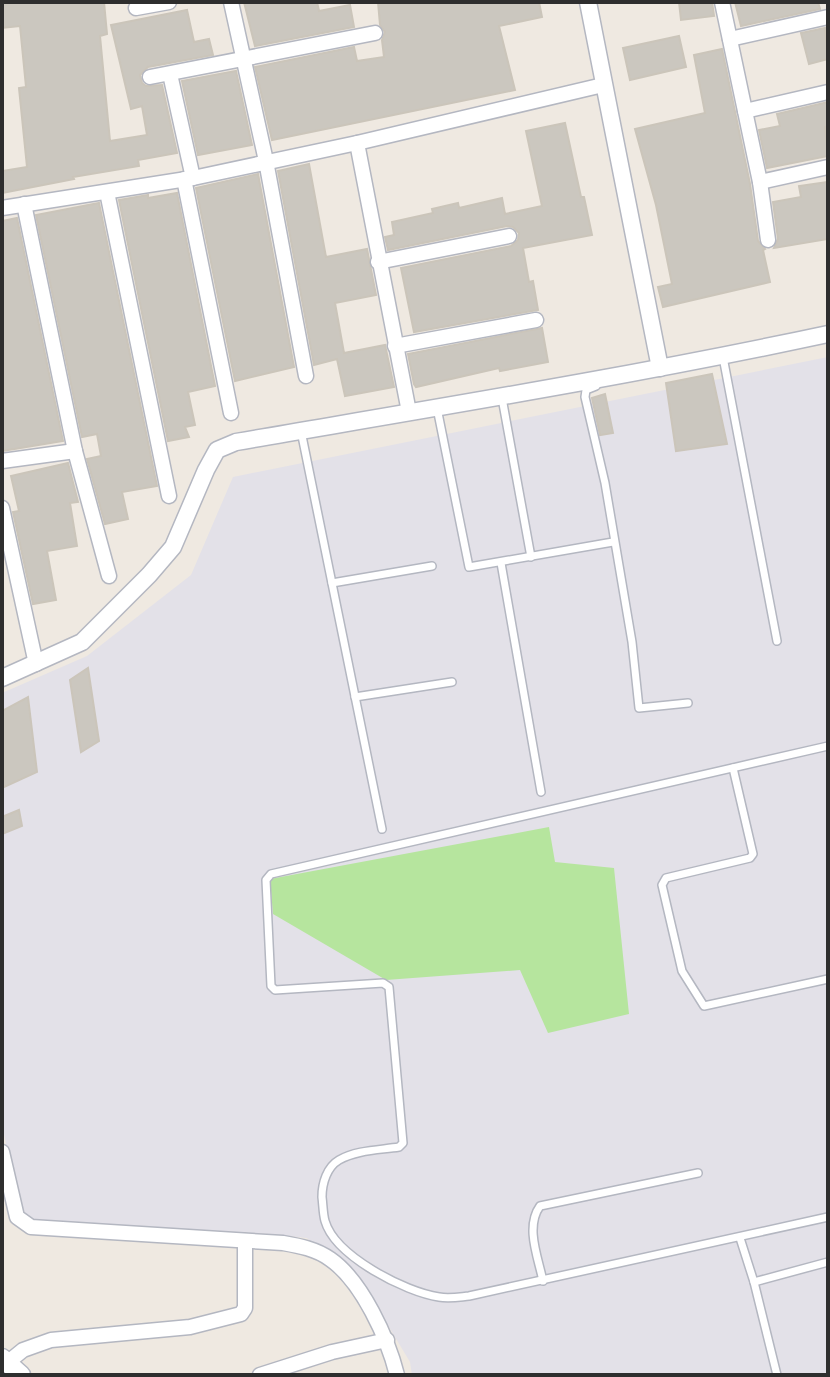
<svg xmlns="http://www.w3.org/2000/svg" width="830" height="1377" font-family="Signika,sans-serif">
	<rect width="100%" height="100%" fill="#efe9e1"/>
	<path fill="#e3e1e8" d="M 828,357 L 828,1375 L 412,1375 L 410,1362 L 371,1297 L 307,1238 L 269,1234 L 20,1220 L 2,1123 L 2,693 L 87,656 L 191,575 L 233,477 Z"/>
	<path fill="#b6e59e" d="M 549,827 L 555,862 L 614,868 L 629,1014 L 548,1033 L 520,970 L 386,980 L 273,914 L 270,879 Z"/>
	<g fill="#cbc7bf" stroke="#cbc5ba" stroke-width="2">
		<path d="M 2,2 L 104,2 L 107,34 L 100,36 L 110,141 L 147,135 L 142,106 L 131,109 L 111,25 L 187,10 L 194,42 L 209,39 L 213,55 L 148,67 L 140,75 L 142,83 L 146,86 L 162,85 L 177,153 L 138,160 L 139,166 L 73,177 L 74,179 L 2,193 L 2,171 L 27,167 L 19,88 L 26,87 L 20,26 L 2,28 Z"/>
		<path d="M 244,2 L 317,2 L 319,11 L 350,5 L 354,27 L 255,46 Z"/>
		<path d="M 378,2 L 539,2 L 542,17 L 499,26 L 515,90 L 272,140 L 255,67 L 354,47 L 357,61 L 384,57 L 382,40 L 385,32 L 380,25 Z"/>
		<path d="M 679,2 L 712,2 L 714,16 L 681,20 Z"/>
		<path d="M 735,2 L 818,2 L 820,9 L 741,26 Z"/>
		<path d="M 825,28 L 828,59 L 809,64 L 801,33 Z"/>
		<path d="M 679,36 L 686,67 L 630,80 L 623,48 Z"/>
		<path d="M 722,49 L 750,184 L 758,241 L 765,249 L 763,250 L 770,282 L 663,307 L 658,287 L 672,284 L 656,205 L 635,129 L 705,113 L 694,55 Z"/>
		<path d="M 236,71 L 252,145 L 198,155 L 182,81 Z"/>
		<path d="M 828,102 L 828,126 L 825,127 L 828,156 L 767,168 L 759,130 L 780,126 L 777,114 Z"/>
		<path d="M 565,123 L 581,197 L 584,197 L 592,235 L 523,248 L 529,282 L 533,281 L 538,310 L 414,332 L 401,268 L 511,246 L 518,240 L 519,233 L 513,227 L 507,226 L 388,250 L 385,237 L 394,235 L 392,222 L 433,213 L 432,209 L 458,203 L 459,208 L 502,198 L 505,214 L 542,206 L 526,131 Z"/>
		<path d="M 309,164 L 326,257 L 367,249 L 376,295 L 335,303 L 344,353 L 385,345 L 394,387 L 345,396 L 337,359 L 314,365 L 278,171 Z"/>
		<path d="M 258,174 L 294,367 L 235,381 L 196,188 Z"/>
		<path d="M 828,182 L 828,239 L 774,248 L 778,239 L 773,202 L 801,197 L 799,186 Z"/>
		<path d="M 177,193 L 215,386 L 188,392 L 195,425 L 185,427 L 189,437 L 168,441 L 119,200 L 148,195 L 148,198 Z"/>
		<path d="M 99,203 L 157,486 L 122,492 L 128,519 L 105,524 L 87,459 L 101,456 L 97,434 L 82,437 L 36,215 Z"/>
		<path d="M 17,218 L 63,441 L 2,451 L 2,221 Z"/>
		<path d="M 542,328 L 548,362 L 500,371 L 499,368 L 416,387 L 414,384 L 408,354 Z"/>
		<path d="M 712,374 L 727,444 L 676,451 L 666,383 Z"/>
		<path d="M 605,394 L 613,433 L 600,435 L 592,398 Z"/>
		<path d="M 68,463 L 78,502 L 70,503 L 77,546 L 47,551 L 56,600 L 33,604 L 13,512 L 19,511 L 11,476 Z"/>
		<path d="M 88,668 L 99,741 L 81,752 L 70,680 Z"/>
		<path d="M 28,697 L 37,772 L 2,788 L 2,711 Z"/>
		<path d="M 19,810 L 22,826 L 2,834 L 2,817 Z"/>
	</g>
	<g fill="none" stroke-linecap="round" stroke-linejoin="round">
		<g stroke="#b4b7c1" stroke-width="10">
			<g id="service">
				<path d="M 723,357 L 777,641"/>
				<path d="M 596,386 L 586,390 L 585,397 L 605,483 L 632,642 L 639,708 L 688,703"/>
				<path d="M 502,398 L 531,557"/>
				<path d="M 437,408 L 469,567 L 613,542"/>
				<path d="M 301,431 L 382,829"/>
				<path d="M 501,563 L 541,792"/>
				<path d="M 332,583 L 432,566"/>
				<path d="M 355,697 L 452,682"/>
				<path d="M 828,746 L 271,874 L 266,880 L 271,986 L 275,990 L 383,983 L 389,987 L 403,1143 L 399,1147 C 380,1150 356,1150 339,1160 C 327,1167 322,1183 322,1197 C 323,1205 323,1214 325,1221 C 335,1256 405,1292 439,1297 C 449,1299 459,1297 469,1296 L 828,1217"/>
				<path d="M 733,768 L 753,854 L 750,858 L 666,878 L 662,885 L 682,971 L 704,1006 L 828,979"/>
				<path d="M 740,1238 L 754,1282 L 777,1375"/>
				<path d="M 543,1281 C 538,1257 525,1227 540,1206 L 698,1173"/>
				<path d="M 754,1282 L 828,1262"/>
			</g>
		</g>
		<g stroke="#b4b7c1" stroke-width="17">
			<g id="minor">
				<path d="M 231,2 L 266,161 L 306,376"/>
				<path d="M 722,2 L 760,182 L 768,240"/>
				<path d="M 136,8 L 169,2"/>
				<path d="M 730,39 L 828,17"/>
				<path d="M 170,74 L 193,178"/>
				<path d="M 150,77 L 375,33"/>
				<path d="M 745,111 L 828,92"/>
				<path d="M 357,143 L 409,412"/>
				<path d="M 184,179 L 231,413"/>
				<path d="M 760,182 L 828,167"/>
				<path d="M 107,192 L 169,496"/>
				<path d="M 24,204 L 75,451 L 109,576"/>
				<path d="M 2,208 L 193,178 L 357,143 L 603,85"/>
				<path d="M 378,262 L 509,236"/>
				<path d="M 395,346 L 536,320"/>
				<path d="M 2,461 L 75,451"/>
				<path d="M 2,508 L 36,664"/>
				<path d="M 2,1152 L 17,1217 L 31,1227 L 283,1243 C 300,1246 316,1249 330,1259 C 362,1281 388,1339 397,1375"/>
				<path d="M 7,1363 L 23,1350 L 51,1340 L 190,1327 L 241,1314 L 245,1308 L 245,1241"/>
				<path d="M 260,1375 L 332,1352 L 387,1340"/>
			</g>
		</g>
		<g stroke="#b4b7c1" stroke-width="19">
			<g id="tertiary">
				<path d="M 588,2 L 660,368"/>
				<path d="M 2,678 L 82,642 L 149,575 L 173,547 L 206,470 L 217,450 L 236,442 C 434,408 632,376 828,334"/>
			</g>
		</g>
		<g stroke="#b4b7c1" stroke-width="21">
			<path id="secondary" d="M 2,1358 L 21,1375"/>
		</g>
		<use href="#service" stroke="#fff" stroke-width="7"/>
		<use href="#minor" stroke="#fff" stroke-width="14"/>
		<use href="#tertiary" stroke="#fff" stroke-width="16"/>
		<use href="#secondary" stroke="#fff" stroke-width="18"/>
	</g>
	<rect width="830" height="1377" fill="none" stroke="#2e2e2e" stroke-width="8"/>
</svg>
